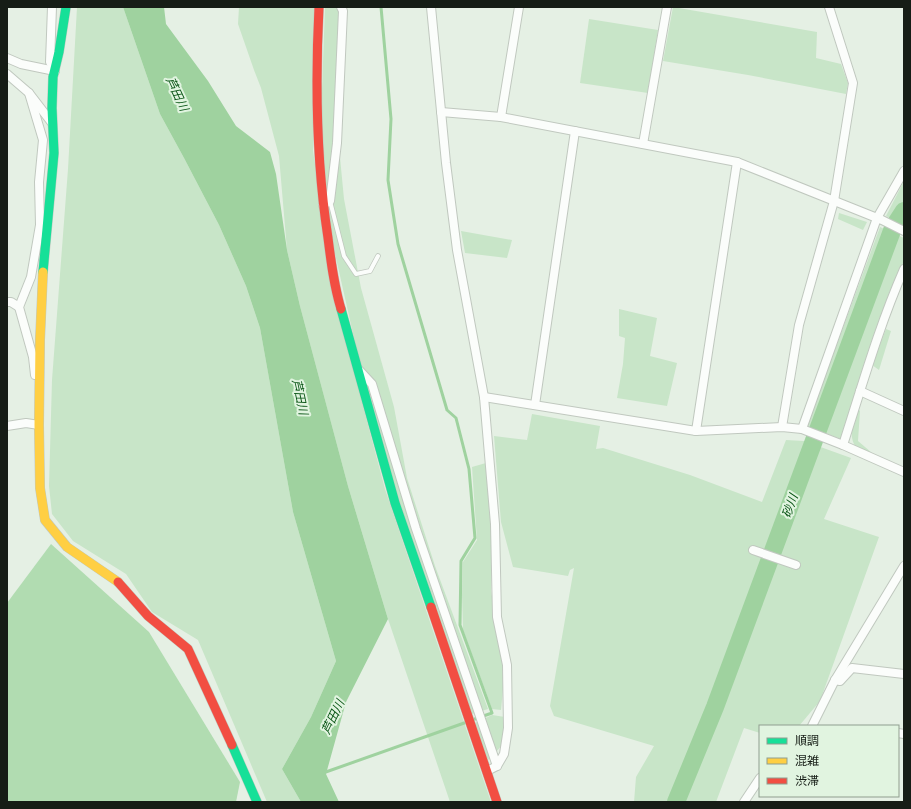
<svg xmlns="http://www.w3.org/2000/svg" width="911" height="809" font-family="'Source Serif 4','Noto Sans JP',serif">
	<rect width="100%" height="100%" fill="#e5f0e4"/>
	<g fill="#c8e5c8">
		<path d="M 77,7 L 123,7 L 160,114 L 184,158 L 219,225 L 246,286 L 260,328 L 293,512 L 336,661 L 311,717 L 282,769 L 301,802 L 267,802 L 198,640 L 152,612 L 126,574 L 73,541 L 52,514 L 49,486 L 52,380 L 68,169 Z"/>
		<path d="M 239,7 L 316,7 L 313,150 L 331,285 L 385,489 L 491,802 L 450,802 L 388,619 L 348,486 L 300,306 L 287,250 L 279,156 L 261,88 L 254,70 L 238,24 Z"/>
		<path d="M 325,7 L 342,7 L 336,116 L 344,199 L 361,288 L 394,407 L 407,478 L 435,566 L 488,709 L 472,714 L 397,498 L 356,347 L 329,227 L 321,117 Z"/>
		<path d="M 673,7 L 817,32 L 816,58 L 841,64 L 848,83 L 846,94 L 748,75 L 663,61 Z"/>
		<path d="M 589,19 L 658,30 L 648,93 L 580,83 Z"/>
		<path d="M 904,181 L 904,225 L 886,216 Z"/>
		<path d="M 839,213 L 867,222 L 863,230 L 838,219 Z"/>
		<path d="M 880,227 L 904,238 L 904,261 L 889,293 L 841,439 L 807,426 Z"/>
		<path d="M 461,231 L 512,240 L 507,258 L 465,253 Z"/>
		<path d="M 619,309 L 657,318 L 650,356 L 677,363 L 667,406 L 617,398 L 623,364 L 625,338 L 619,336 Z"/>
		<path d="M 886,329 L 891,331 L 879,370 L 872,365 Z"/>
		<path d="M 858,409 L 860,411 L 858,441 L 872,453 L 855,446 C 848,433 854,422 858,409 Z"/>
		<path d="M 532,414 L 600,426 L 596,449 L 603,448 L 690,475 L 762,502 L 786,440 L 804,441 L 851,458 L 824,519 L 879,537 L 820,701 L 799,726 L 760,726 L 760,733 L 744,728 L 716,802 L 634,802 L 636,777 L 654,746 L 554,716 L 550,706 L 574,568 L 570,570 L 568,576 L 513,567 L 501,522 L 494,436 L 527,440 Z"/>
		<path d="M 486,463 L 492,533 L 491,591 L 505,668 L 501,710 L 492,709 L 463,630 L 462,595 L 463,562 L 477,540 L 472,467 Z"/>
		<path d="M 492,715 L 505,717 L 502,745 L 489,760 L 485,756 L 475,723 Z"/>
	</g>
	<path fill="#b1dcb1" d="M 51,544 L 149,632 L 240,782 L 236,802 L 7,802 L 7,603 Z"/>
	<path fill="#9fd29f" d="M 123,7 L 164,7 L 166,24 L 208,81 L 236,126 L 270,152 L 276,174 L 287,250 L 300,306 L 348,486 L 388,619 L 346,702 L 326,774 L 339,802 L 301,802 L 282,769 L 311,717 L 336,661 L 293,512 L 260,328 L 246,286 L 219,225 L 184,158 L 160,114 Z"/>
	<g fill="none" stroke-linecap="round" stroke-linejoin="round">
		<g stroke="#9fd29f" stroke-width="3">
			<path d="M 381,7 L 391,119 L 388,180 L 398,244 L 447,410 L 456,418 L 469,469 L 475,538 L 461,561 L 460,625 L 492,713 L 472,720"/>
			<path d="M 323,773 L 467,722"/>
		</g>
		<path stroke="#9fd29f" stroke-width="18" d="M 676,802 L 715,707 L 893,228 L 904,211"/>
		<g stroke="#c0c8bf" stroke-width="5.5">
			<path id="lane" d="M 330,201 L 344,256 L 356,274 L 370,271 L 378,256"/>
		</g>
		<g stroke="#c0c8bf" stroke-width="10">
			<g id="street">
				<path d="M 52,7 L 50,62 L 55,71"/>
				<path d="M 431,7 L 446,163 L 457,250 L 484,397 L 495,524 L 497,617 L 507,665 L 508,728 L 504,754 L 497,766 L 487,771"/>
				<path d="M 7,58 L 21,64 L 55,71"/>
				<path d="M 7,74 L 29,93 L 52,123"/>
				<path d="M 29,93 L 43,140 L 39,182 L 40,225 L 31,277 L 19,307 L 33,357 L 35,375"/>
				<path d="M 441,112 L 501,117 L 737,162 L 882,220 L 904,231"/>
				<path d="M 501,117 L 519,7"/>
				<path d="M 643,144 L 667,7"/>
				<path d="M 323,205 L 330,201 L 337,143 L 343,11 L 341,7"/>
				<path d="M 7,302 L 11,302 L 19,307"/>
				<path d="M 359,370 L 372,384 L 416,529 L 497,766"/>
				<path d="M 860,391 L 904,411"/>
				<path d="M 484,397 L 696,431 L 782,427 L 802,429 L 843,445 L 904,472"/>
				<path d="M 535,405 L 575,131"/>
				<path d="M 7,426 L 26,423 L 39,425"/>
				<path d="M 782,427 L 799,325 L 834,201 L 853,83 L 829,7"/>
				<path d="M 802,429 L 877,218 L 904,171"/>
				<path d="M 696,431 L 737,162"/>
				<path d="M 843,445 C 862,386 879,326 904,269"/>
				<path d="M 753,550 L 796,565"/>
				<path d="M 835,680 L 840,681 L 852,668 L 904,674"/>
				<path d="M 812,726 L 835,680 L 904,566"/>
				<path d="M 898,733 L 904,734"/>
				<path d="M 744,802 L 760,778"/>
			</g>
		</g>
		<g stroke="#c0c8bf" stroke-width="10">
			<g id="fast">
				<path d="M 43,272 L 54,153 L 52,108 L 53,77 L 59,52 L 66,7"/>
				<path d="M 341,309 L 395,503 L 431,607"/>
				<path d="M 232,745 L 257,802"/>
			</g>
		</g>
		<g stroke="#c0c8bf" stroke-width="10">
			<path id="slow" d="M 43,272 L 40,340 L 39,425 L 40,488 L 45,520 L 67,547 L 118,582"/>
		</g>
		<g stroke="#c0c8bf" stroke-width="10">
			<g id="jam">
				<path d="M 319,7 C 315,85 316,160 328,238 C 331,262 334,286 341,309"/>
				<path d="M 118,582 L 148,616 L 188,649 L 232,745"/>
				<path d="M 431,607 L 497,802"/>
			</g>
		</g>
		<use href="#lane" stroke="#fbfdfb" stroke-width="4"/>
		<use href="#street" stroke="#fbfdfb" stroke-width="8"/>
		<use href="#fast" stroke="#16e098" stroke-width="9"/>
		<use href="#slow" stroke="#ffcf43" stroke-width="9"/>
		<use href="#jam" stroke="#f24e42" stroke-width="9"/>
	</g>
	<g text-anchor="middle" stroke-width="4" stroke-linejoin="round" paint-order="stroke">
		<g font-size="12" font-style="italic" fill="#075313" stroke="#e1f4e0">
			<text transform="translate(177 94) rotate(65)" y="4">芦田川</text>
			<text transform="translate(300 397) rotate(78)" y="4">芦田川</text>
			<text transform="translate(790 506) rotate(-70)" y="4">砂川</text>
			<text transform="translate(333 717) rotate(-64)" y="4">芦田川</text>
		</g>
	</g>
	<rect width="911" height="809" fill="none" stroke="#161d16" stroke-width="16"/>
	<rect x="759" y="725" width="140" height="72" fill="#e1f4e0" stroke="#909e8f"/>
	<rect x="767" y="738" width="20" height="6" fill="#16e098" stroke="#909e8f"/>
	<text x="795" y="745" font-size="12" fill="#161d16">順調</text>
	<rect x="767" y="758" width="20" height="6" fill="#ffcf43" stroke="#909e8f"/>
	<text x="795" y="765" font-size="12" fill="#161d16">混雑</text>
	<rect x="767" y="778" width="20" height="6" fill="#f24e42" stroke="#909e8f"/>
	<text x="795" y="785" font-size="12" fill="#161d16">渋滞</text>
</svg>
